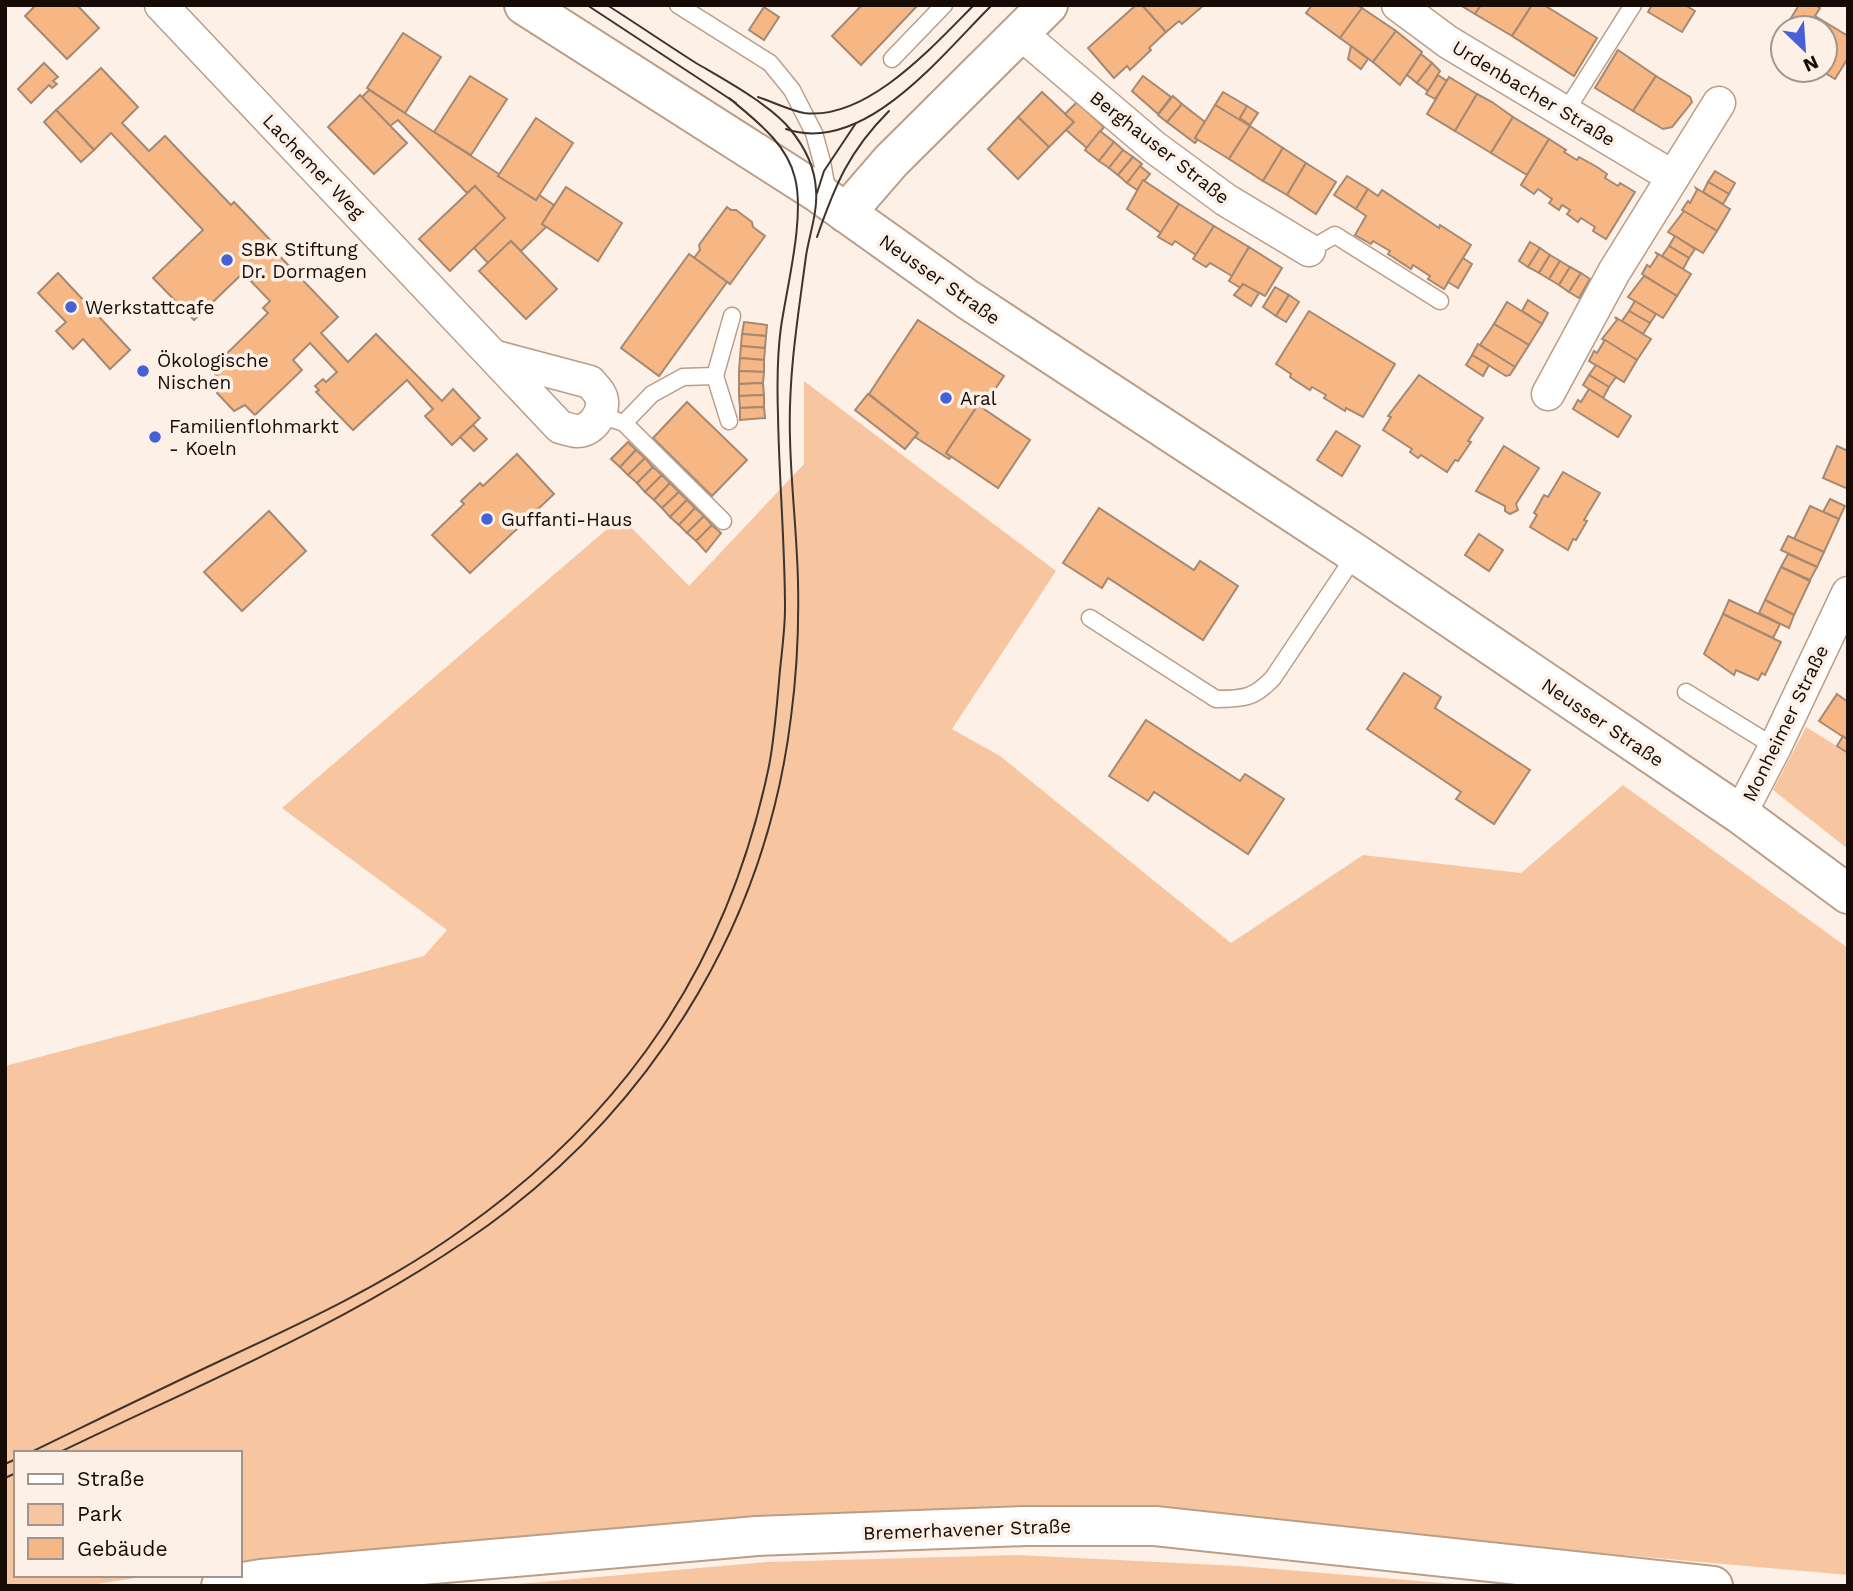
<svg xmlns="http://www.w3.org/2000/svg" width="1853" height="1591" font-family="'Work Sans',sans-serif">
	<rect width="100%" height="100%" fill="#fdf0e7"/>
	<g fill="#f7c6a0">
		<path d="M 804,381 L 1056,571 L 952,729 L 1000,756 L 1231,943 L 1363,855 L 1521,873 L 1623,785 L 1848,948 L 1848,1575 L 1261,1523 L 1056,1510 L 926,1510 L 806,1515 L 240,1565 L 240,1453 L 16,1453 L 16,1575 L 154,1575 L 84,1586 L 5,1586 L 5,1066 L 424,956 L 447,930 L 282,808 L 621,517 L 689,586 L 804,464 Z"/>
		<path d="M 1806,727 L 1848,753 L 1848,849 L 1773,790 Z"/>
		<path d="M 1018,1555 L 1239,1566 L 1478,1586 L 497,1586 L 767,1562 Z"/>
	</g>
	<g fill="#f6b785" stroke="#a58973" stroke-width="2">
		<path d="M 36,5 L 77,5 L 99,28 L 67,59 L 25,16 Z"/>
		<path d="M 862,5 L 918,5 L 861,65 L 832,36 Z"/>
		<path d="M 1136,5 L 1142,5 L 1166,32 L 1149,48 L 1151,50 L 1130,70 L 1127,66 L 1114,78 L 1088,48 Z"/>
		<path d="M 1142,5 L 1204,5 L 1182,24 L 1179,21 L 1166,32 Z"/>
		<path d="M 1312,5 L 1357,5 L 1362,8 L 1340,38 L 1306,13 Z"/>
		<path d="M 1460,5 L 1481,5 L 1475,14 Z"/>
		<path d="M 1481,5 L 1532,5 L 1512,36 L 1475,14 Z"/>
		<path d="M 1532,5 L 1544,5 L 1597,38 L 1574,76 L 1512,36 Z"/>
		<path d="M 1652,5 L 1685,5 L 1695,11 L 1682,32 L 1648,12 Z"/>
		<path d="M 1799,5 L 1815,5 L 1820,8 L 1815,16 L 1848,36 L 1848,58 L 1835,79 L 1820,70 L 1825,70 L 1825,28 L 1785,28 Z"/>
		<path d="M 764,7 L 779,17 L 764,40 L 749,30 Z"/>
		<path d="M 1362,8 L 1396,31 L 1373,62 L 1340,38 Z"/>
		<path d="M 1396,31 L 1422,52 L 1400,85 L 1373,62 Z"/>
		<path d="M 403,33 L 441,57 L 405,113 L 367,88 Z"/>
		<path d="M 1351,46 L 1368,59 L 1361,69 L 1348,59 Z"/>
		<path d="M 1618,50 L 1656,76 L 1633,111 L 1595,88 Z"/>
		<path d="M 1421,54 L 1432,63 L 1417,83 L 1407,75 Z"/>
		<path d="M 44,63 L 58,77 L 53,81 L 57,84 L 52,88 L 49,85 L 31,103 L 18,89 Z"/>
		<path d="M 1432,63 L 1440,71 L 1428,91 L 1417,83 Z"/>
		<path d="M 101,68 L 138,107 L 122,123 L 149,151 L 165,136 L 231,205 L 234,202 L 275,245 L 272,248 L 338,317 L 321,333 L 348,362 L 376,334 L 442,401 L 453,389 L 480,418 L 452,445 L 425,416 L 433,409 L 407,380 L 353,430 L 316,392 L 319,390 L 315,386 L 323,379 L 326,382 L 337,372 L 310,343 L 293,360 L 302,370 L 255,415 L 245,405 L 234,411 L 217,393 L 221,381 L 211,369 L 268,313 L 263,308 L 270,301 L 243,273 L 194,320 L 153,278 L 203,230 L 111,133 L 94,150 L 56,110 Z"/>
		<path d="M 1438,75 L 1447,81 L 1435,99 L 1426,94 Z"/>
		<path d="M 470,76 L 507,99 L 471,155 L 434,132 Z"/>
		<path d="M 1143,76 L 1171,97 L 1158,114 L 1132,91 Z"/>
		<path d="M 1656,76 L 1690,97 L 1692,102 L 1672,127 L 1663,129 L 1633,111 Z"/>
		<path d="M 1449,77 L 1477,94 L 1455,131 L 1427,114 Z"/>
		<path d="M 369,90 L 499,174 L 498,176 L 536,200 L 539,195 L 554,205 L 542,224 L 546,227 L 521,251 L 511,241 L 488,263 L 474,248 L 505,218 L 475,186 L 467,193 L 398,120 L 390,126 L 362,97 Z"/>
		<path d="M 1042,92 L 1074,122 L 1049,147 L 1018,117 Z"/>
		<path d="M 1223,92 L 1247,106 L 1239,120 L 1215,105 Z"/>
		<path d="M 1477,94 L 1492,102 L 1513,117 L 1491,153 L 1455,131 Z"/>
		<path d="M 360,95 L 407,143 L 374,174 L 328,127 Z"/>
		<path d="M 1173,96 L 1182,104 L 1167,122 L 1158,115 Z"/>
		<path d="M 1077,102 L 1104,127 L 1087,148 L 1066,130 L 1074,122 L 1065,114 Z"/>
		<path d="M 1182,104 L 1205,122 L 1195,138 L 1198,139 L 1195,143 L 1167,122 Z"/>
		<path d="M 1215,105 L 1250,126 L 1229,159 L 1195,138 Z"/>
		<path d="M 1247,106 L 1258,113 L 1250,125 L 1240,118 Z"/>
		<path d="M 56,110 L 94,150 L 81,162 L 44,122 Z"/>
		<path d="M 1018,117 L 1049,147 L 1018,179 L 988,149 Z"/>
		<path d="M 1513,117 L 1549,139 L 1527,175 L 1491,153 Z"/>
		<path d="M 536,118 L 573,143 L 536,200 L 498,176 Z"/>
		<path d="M 1250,126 L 1283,148 L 1263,181 L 1229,159 Z"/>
		<path d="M 1100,131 L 1114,142 L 1099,161 L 1085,150 Z"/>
		<path d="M 1549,139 L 1566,150 L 1564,152 L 1577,160 L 1579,157 L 1597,167 L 1607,174 L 1605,178 L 1618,186 L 1620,183 L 1635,192 L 1606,239 L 1593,231 L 1595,227 L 1581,218 L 1578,222 L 1567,214 L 1570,210 L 1562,205 L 1559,210 L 1549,203 L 1552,199 L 1538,189 L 1534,194 L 1521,185 Z"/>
		<path d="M 1114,142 L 1123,150 L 1109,168 L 1099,161 Z"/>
		<path d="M 1283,148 L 1306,163 L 1287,195 L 1263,181 Z"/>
		<path d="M 1123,150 L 1133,157 L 1118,175 L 1109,168 Z"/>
		<path d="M 1133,157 L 1142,164 L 1127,183 L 1118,175 Z"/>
		<path d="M 1306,163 L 1336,182 L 1316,214 L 1287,195 Z"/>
		<path d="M 1140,166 L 1150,174 L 1137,190 L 1127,183 Z"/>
		<path d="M 1715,171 L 1735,183 L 1729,194 L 1708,182 Z"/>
		<path d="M 1347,176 L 1368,189 L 1356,209 L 1334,195 Z"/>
		<path d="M 1143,180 L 1179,204 L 1161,233 L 1127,209 Z"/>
		<path d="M 1708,182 L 1729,194 L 1723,204 L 1703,192 Z"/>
		<path d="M 475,186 L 505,218 L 450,271 L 419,239 Z"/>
		<path d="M 566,187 L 622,223 L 598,261 L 542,224 Z"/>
		<path d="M 1696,188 L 1730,209 L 1717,231 L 1682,210 L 1688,201 L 1690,203 L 1697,190 Z"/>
		<path d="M 1368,189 L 1378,196 L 1382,190 L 1439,228 L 1440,225 L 1471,245 L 1444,289 L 1428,279 L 1430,276 L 1413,265 L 1411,269 L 1388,254 L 1390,251 L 1373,241 L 1371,244 L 1355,235 L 1366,216 L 1356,209 Z"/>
		<path d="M 1179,204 L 1214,226 L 1196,255 L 1175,241 L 1172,245 L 1158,237 Z"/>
		<path d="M 727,207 L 731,210 L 736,210 L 752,222 L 753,227 L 765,236 L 730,284 L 694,258 L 700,250 L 699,245 Z"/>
		<path d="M 1684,211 L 1717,231 L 1703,253 L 1668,232 Z"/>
		<path d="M 1214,226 L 1249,247 L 1232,276 L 1210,263 L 1206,267 L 1193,259 Z"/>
		<path d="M 1675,236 L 1695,249 L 1689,258 L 1669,246 Z"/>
		<path d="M 511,241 L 557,289 L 526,319 L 479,271 Z"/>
		<path d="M 1530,242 L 1540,248 L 1528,267 L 1519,261 Z"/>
		<path d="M 1669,246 L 1689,258 L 1683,269 L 1662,256 Z"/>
		<path d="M 1249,247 L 1282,268 L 1265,296 L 1243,284 L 1241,288 L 1229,281 Z"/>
		<path d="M 1540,248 L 1550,255 L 1539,273 L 1528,267 Z"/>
		<path d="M 1655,252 L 1691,274 L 1677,296 L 1642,274 L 1647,265 L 1650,267 L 1658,255 Z"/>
		<path d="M 689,254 L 727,282 L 659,376 L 621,348 Z"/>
		<path d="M 1550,255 L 1560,261 L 1549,279 L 1539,273 Z"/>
		<path d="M 1463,258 L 1472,264 L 1458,288 L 1448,282 Z"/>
		<path d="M 1560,261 L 1570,267 L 1559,285 L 1549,279 Z"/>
		<path d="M 1570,267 L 1581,273 L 1569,292 L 1559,285 Z"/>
		<path d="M 58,273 L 130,350 L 110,369 L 83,339 L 73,349 L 56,331 L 66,322 L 38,293 Z"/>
		<path d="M 1581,273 L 1590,279 L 1579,298 L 1569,292 Z"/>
		<path d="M 1644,276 L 1677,296 L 1663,318 L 1628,297 Z"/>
		<path d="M 1243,284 L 1259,293 L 1251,306 L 1234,295 Z"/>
		<path d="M 1275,287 L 1289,295 L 1276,316 L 1263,307 Z"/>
		<path d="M 1289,295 L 1299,302 L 1286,322 L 1276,316 Z"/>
		<path d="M 1528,300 L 1548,313 L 1542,324 L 1522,311 Z"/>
		<path d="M 1635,301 L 1656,314 L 1650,323 L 1629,311 Z"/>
		<path d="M 1507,302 L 1542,324 L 1529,345 L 1494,324 Z"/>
		<path d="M 1309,311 L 1395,364 L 1363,417 L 1346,408 L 1345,411 L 1324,398 L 1326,395 L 1312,387 L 1310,390 L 1290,377 L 1291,374 L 1276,364 Z"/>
		<path d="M 1629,311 L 1650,323 L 1643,334 L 1622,321 Z"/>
		<path d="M 1615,317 L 1651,339 L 1637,360 L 1602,339 L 1617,320 Z"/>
		<path d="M 918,320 L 1004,376 L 982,408 L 978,405 L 946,453 L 951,457 L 949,459 L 915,437 L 918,433 L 869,394 Z"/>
		<path d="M 744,322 L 767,325 L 766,336 L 742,334 Z"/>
		<path d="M 1494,324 L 1529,345 L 1515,367 L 1480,345 Z"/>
		<path d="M 742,334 L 766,336 L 765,348 L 741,346 Z"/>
		<path d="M 1605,340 L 1637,360 L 1624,382 L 1589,361 L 1594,351 L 1597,353 Z"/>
		<path d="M 1478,344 L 1515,367 L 1510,375 L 1506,376 L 1472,355 Z"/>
		<path d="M 741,346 L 765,348 L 764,360 L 740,358 Z"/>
		<path d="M 1472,355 L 1489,365 L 1483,376 L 1466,365 Z"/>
		<path d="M 740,358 L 764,360 L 764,372 L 739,371 Z"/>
		<path d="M 1596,365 L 1616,377 L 1609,387 L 1589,375 Z"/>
		<path d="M 739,371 L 764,372 L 763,383 L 739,384 Z"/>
		<path d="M 1419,375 L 1483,418 L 1468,441 L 1471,442 L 1458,461 L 1455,460 L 1447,472 L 1421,455 L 1418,458 L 1410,452 L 1412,449 L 1383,430 L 1391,417 L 1388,416 Z"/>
		<path d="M 1589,375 L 1609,387 L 1603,398 L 1583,385 Z"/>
		<path d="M 763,383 L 764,395 L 739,396 L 739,384 Z"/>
		<path d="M 1589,389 L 1631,416 L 1618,437 L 1573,409 L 1578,400 L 1581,402 Z"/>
		<path d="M 868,394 L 918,433 L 905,449 L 855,410 Z"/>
		<path d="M 764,395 L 764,407 L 740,408 L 739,396 Z"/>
		<path d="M 687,402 L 747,460 L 712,496 L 653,438 Z"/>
		<path d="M 978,405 L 1030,440 L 998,488 L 946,453 Z"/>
		<path d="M 764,407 L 765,418 L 740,420 L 740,408 Z"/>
		<path d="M 473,425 L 487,439 L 474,451 L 460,437 Z"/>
		<path d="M 1336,431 L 1360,446 L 1342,476 L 1317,460 Z"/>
		<path d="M 628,442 L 636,450 L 620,467 L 611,459 Z"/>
		<path d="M 1504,446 L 1539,468 L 1516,504 L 1518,510 L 1510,514 L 1505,511 L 1505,506 L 1476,491 Z"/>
		<path d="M 1837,446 L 1848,451 L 1848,489 L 1823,478 Z"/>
		<path d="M 636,450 L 645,458 L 628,475 L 620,467 Z"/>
		<path d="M 517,454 L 554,494 L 470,573 L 432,535 L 464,504 L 461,501 L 480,483 L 483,486 Z"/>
		<path d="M 645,458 L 653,467 L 637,483 L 628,475 Z"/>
		<path d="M 653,467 L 662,475 L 645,492 L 637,483 Z"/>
		<path d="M 1563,472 L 1600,493 L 1584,520 L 1587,521 L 1576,540 L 1573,539 L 1568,550 L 1530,527 L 1537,515 L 1534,513 L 1544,495 L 1548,497 Z"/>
		<path d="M 662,475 L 670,483 L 654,500 L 645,492 Z"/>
		<path d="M 670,483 L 679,492 L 662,508 L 654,500 Z"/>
		<path d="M 679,492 L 687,500 L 670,517 L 662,508 Z"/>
		<path d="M 1830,499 L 1845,506 L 1839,519 L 1823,512 Z"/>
		<path d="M 687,500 L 695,508 L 679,525 L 670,517 Z"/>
		<path d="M 1810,506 L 1839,519 L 1824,552 L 1794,539 Z"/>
		<path d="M 695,508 L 704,516 L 687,533 L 679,525 Z"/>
		<path d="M 1099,508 L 1194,570 L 1200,561 L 1238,586 L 1203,640 L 1108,578 L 1102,588 L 1063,563 Z"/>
		<path d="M 269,511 L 306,551 L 242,611 L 204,572 Z"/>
		<path d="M 704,516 L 712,525 L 696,541 L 687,533 Z"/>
		<path d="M 712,525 L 721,533 L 706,552 L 696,541 Z"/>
		<path d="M 1479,534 L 1503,550 L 1489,571 L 1465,555 Z"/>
		<path d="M 1788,536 L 1824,552 L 1817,567 L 1781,550 Z"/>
		<path d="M 1788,554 L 1817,567 L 1810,580 L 1781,567 Z"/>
		<path d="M 1781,567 L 1810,581 L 1794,615 L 1765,600 Z"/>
		<path d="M 1729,600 L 1780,624 L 1773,638 L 1723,614 Z"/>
		<path d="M 1765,600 L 1794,615 L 1789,628 L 1759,613 Z"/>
		<path d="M 1723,614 L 1781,642 L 1765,675 L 1762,673 L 1758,680 L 1736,670 L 1734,675 L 1704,654 Z"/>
		<path d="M 1404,673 L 1441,697 L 1435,708 L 1530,770 L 1494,824 L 1456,799 L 1461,792 L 1367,729 Z"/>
		<path d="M 1837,694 L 1848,702 L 1848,740 L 1819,721 Z"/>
		<path d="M 1146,720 L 1240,781 L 1245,774 L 1284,799 L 1248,854 L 1154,792 L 1148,801 L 1109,776 Z"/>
		<path d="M 1843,736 L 1848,740 L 1848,753 L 1837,746 Z"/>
	</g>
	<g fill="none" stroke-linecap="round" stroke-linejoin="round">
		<g stroke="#bb9e87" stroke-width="19">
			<g id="service">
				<path d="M 678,5 L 770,63 L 792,90 L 814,133 L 822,162 L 828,195"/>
				<path d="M 892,59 L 944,5"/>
				<path d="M 1566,111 L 1633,5"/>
				<path d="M 1309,250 L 1335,235 L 1440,301"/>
				<path d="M 715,376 L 732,316"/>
				<path d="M 599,415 L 624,423 L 723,521"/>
				<path d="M 624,423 L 652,394 L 683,377 L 715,376 L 729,421"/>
				<path d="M 1090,618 L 1216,699 C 1244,699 1254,698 1273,678 L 1356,554"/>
				<path d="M 1686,692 L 1775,747"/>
			</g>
		</g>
		<g stroke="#bb9e87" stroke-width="35">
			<g id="minor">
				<path d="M 161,5 L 560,427 C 565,428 572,431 577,431 C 591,431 603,415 602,402 C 602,394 595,388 590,382 L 496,357"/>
				<path d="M 1398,5 L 1448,42 L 1673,177"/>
				<path d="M 1020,33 L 1154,147 L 1226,200 L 1309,250"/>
				<path d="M 1548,394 L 1614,272 L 1719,103"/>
				<path d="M 1740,814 L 1775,747 L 1848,593"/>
			</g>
		</g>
		<g stroke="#bb9e87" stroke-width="42">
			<path id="tertiary" d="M 846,213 L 891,161 L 1048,5"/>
		</g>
		<g stroke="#bb9e87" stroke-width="42">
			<g id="secondary">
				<path d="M 524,5 L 817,192 L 967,299 L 1356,554 L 1740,814 L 1848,894"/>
				<path d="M 221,1586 L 261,1579 L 757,1536 L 1026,1526 L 1155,1526 L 1713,1586"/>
			</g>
		</g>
		<use href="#service" stroke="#fff" stroke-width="16"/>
		<use href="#minor" stroke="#fff" stroke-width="32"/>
		<use href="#tertiary" stroke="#fff" stroke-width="38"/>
		<use href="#secondary" stroke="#fff" stroke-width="38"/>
		<g stroke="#3e342d" stroke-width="2">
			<path d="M 587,5 L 736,103"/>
			<path d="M 758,97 C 773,102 789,110 804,113 C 867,121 933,46 974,5"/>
			<path d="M 786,129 C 865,156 943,53 992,5"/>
			<path d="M 817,193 L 824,171 L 856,123"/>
			<path d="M 817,237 C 835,185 849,151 889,111"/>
			<path d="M 29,1453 C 93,1422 156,1391 220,1361 C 302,1323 386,1284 460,1231 C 625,1115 728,964 769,766 C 775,735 777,702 780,670 C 782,650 785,629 785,608 C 785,544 779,479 778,415 C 777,385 777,356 781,327 C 787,286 805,217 795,178 C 787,143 755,120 729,98"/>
			<path d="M 58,1453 C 196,1386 340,1327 467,1240 C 645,1119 765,931 791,717 C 797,672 799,627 798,582 C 797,534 791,486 790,438 C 788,376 798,317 806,256 C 809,236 818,211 816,190 C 815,168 804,146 790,129 C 771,105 723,79 696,63 C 666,44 637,24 607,5"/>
			<path d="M 5,1464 L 16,1459"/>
			<path d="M 5,1478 L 16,1473"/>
		</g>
	</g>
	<g fill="#4661d5" stroke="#fdf0e7" stroke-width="2.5">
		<circle cx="227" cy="260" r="7"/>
		<circle cx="71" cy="307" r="7"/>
		<circle cx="143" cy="371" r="7"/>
		<circle cx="946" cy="398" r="7"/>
		<circle cx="155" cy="437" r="7"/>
		<circle cx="487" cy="519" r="7"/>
	</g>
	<g text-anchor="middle" stroke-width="7" stroke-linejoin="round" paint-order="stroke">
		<g font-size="19" fill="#160c05" stroke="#fdf0e7">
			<text transform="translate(1534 93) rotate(31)" y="7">Urdenbacher Straße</text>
			<text transform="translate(1160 147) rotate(38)" y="7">Berghauser Straße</text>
			<text transform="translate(314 166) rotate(46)" y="7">Lachemer Weg</text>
			<text transform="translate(940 279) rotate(35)" y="7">Neusser Straße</text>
			<text transform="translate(1603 722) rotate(34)" y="7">Neusser Straße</text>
			<text transform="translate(1785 723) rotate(-64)" y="7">Monheimer Straße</text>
			<text transform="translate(967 1529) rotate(-2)" y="7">Bremerhavener Straße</text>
		</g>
		<g font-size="19" fill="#160c05" stroke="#fdf0e7" text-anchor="start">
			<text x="241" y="256">SBK Stiftung<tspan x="241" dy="22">Dr. Dormagen</tspan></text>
			<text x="85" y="314">Werkstattcafe</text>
			<text x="157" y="367">Ökologische<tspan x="157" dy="22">Nischen</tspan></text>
			<text x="960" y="405">Aral</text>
			<text x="169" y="433">Familienflohmarkt<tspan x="169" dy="22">- Koeln</tspan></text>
			<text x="501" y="526">Guffanti-Haus</text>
		</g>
	</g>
	<rect width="1853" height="1591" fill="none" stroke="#160c05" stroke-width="14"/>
	<rect x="14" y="1451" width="228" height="126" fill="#fdf0e7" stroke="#a1958d" stroke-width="2"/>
	<rect x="28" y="1474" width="35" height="10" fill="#ffffff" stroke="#a1958d" stroke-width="2"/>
	<text x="77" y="1486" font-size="21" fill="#160c05">Straße</text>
	<rect x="28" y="1504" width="35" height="21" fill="#f7c6a0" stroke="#a1958d" stroke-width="2"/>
	<text x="77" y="1521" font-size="21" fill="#160c05">Park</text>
	<rect x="28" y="1538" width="35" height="21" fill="#f6b785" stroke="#a1958d" stroke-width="2"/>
	<text x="77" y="1556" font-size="21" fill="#160c05">Gebäude</text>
	<g transform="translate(1804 49) rotate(155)"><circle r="33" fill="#fdf0e7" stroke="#a1958d" stroke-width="2"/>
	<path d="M0-5L12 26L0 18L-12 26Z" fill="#4661d5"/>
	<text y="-10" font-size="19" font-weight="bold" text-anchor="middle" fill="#160c05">N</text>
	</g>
</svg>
